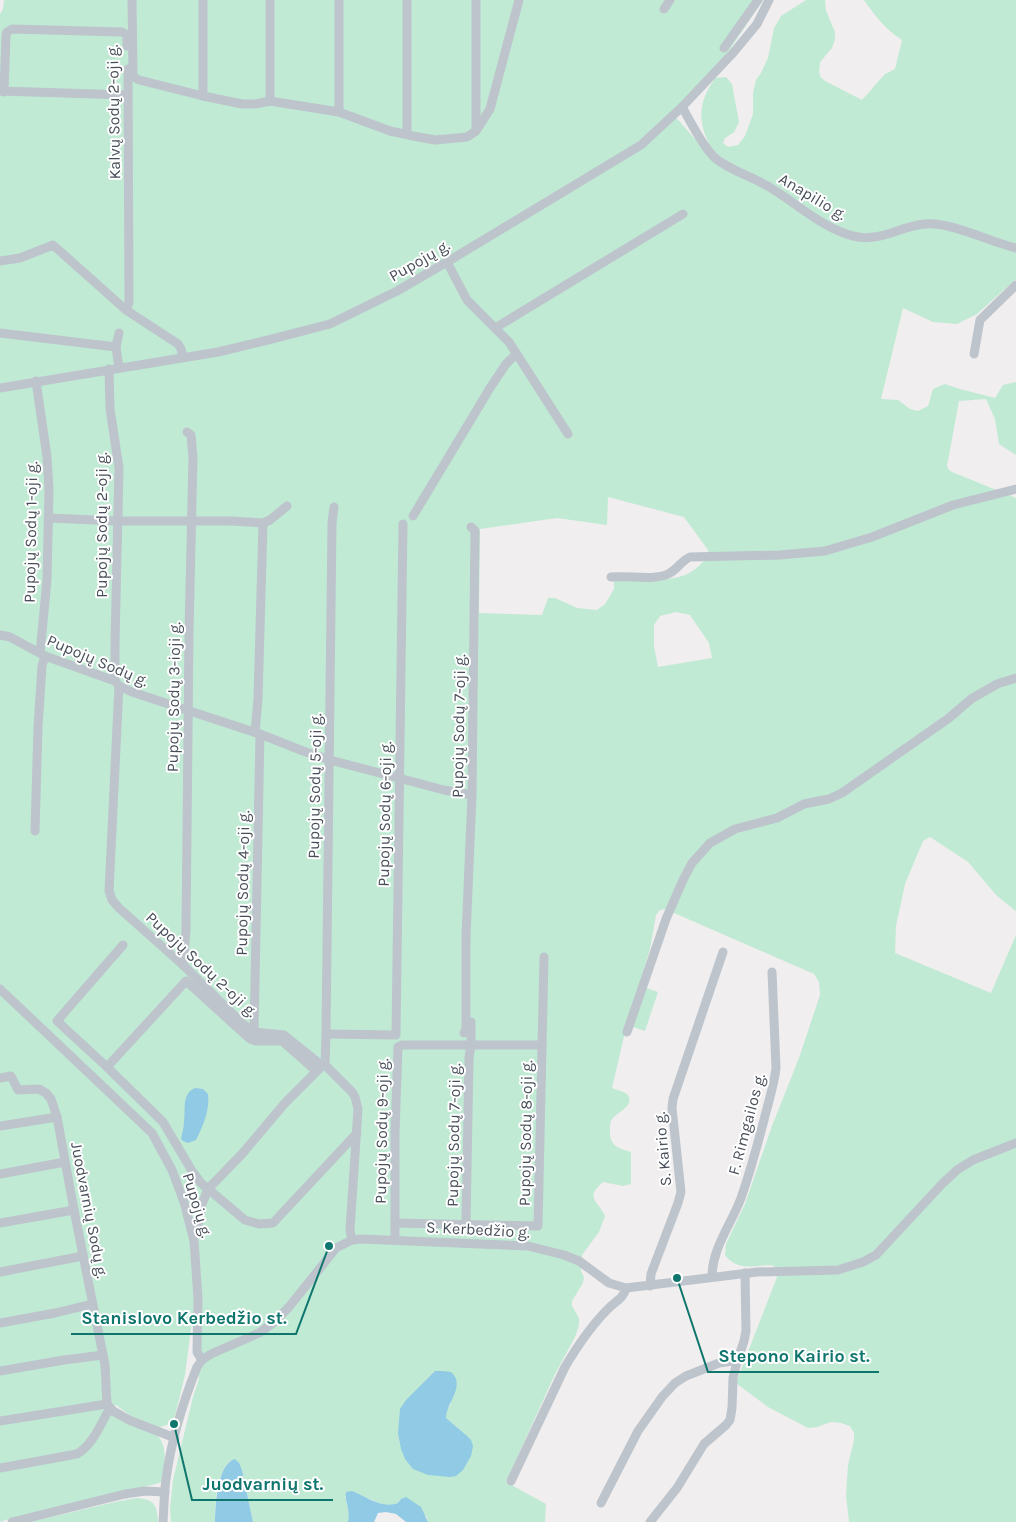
<svg xmlns="http://www.w3.org/2000/svg" width="1016" height="1522" font-family="Karla,sans-serif">
	<rect width="100%" height="100%" fill="#f0eeee"/>
	<g fill="#c0ead4" fill-rule="evenodd">
		<path d="M 4,0 L 763,0 L 726,55 L 672,113 L 702,147 L 710,146 C 707,139 703,131 702,123 C 699,105 706,92 715,78 L 726,77 L 732,84 L 739,122 L 734,132 L 725,138 L 723,143 L 728,147 L 738,145 L 745,136 L 753,114 L 753,93 L 756,80 L 761,73 L 768,58 L 774,28 L 781,16 L 806,0 L 825,0 L 826,11 L 835,32 L 835,39 L 832,48 L 820,62 L 819,72 L 821,78 L 827,82 L 862,100 L 885,74 L 895,69 L 902,40 C 886,30 875,16 864,0 L 1016,0 L 1016,279 L 977,314 L 957,324 L 933,322 L 903,308 L 881,399 L 898,400 L 910,409 L 918,411 L 928,406 L 933,389 L 945,384 L 960,389 L 995,398 L 1003,385 L 1016,382 L 1016,455 L 999,444 L 995,419 L 986,399 L 959,401 L 947,466 L 949,470 L 952,472 L 1016,498 L 1016,911 L 997,896 L 968,862 L 930,837 L 923,841 L 905,884 L 896,926 L 895,953 L 991,993 L 1016,935 L 1016,1522 L 849,1522 L 846,1495 L 848,1465 L 854,1440 L 854,1433 L 850,1426 L 841,1423 L 831,1422 L 817,1427 L 808,1428 L 768,1407 L 736,1383 L 777,1277 L 775,1267 L 771,1265 C 753,1266 737,1271 725,1255 L 726,1244 L 745,1204 L 772,1126 L 799,1058 L 820,995 L 819,982 L 814,974 L 665,909 L 660,910 L 656,915 L 650,949 L 626,1028 L 612,1088 C 616,1090 628,1092 629,1097 C 632,1107 618,1112 613,1118 C 610,1121 610,1125 610,1129 C 609,1145 616,1148 631,1152 L 631,1184 L 623,1186 L 603,1182 C 584,1198 598,1200 605,1216 L 599,1232 L 582,1255 L 581,1271 L 584,1277 L 583,1283 L 572,1301 L 572,1306 L 579,1318 L 579,1325 L 575,1337 L 555,1374 L 506,1482 L 546,1504 L 545,1522 L 428,1522 L 427,1517 L 401,1499 L 398,1503 C 383,1508 383,1504 370,1499 C 363,1496 353,1497 345,1496 L 349,1513 L 348,1522 L 253,1522 L 242,1470 L 231,1460 C 216,1476 215,1501 215,1522 L 171,1522 L 170,1508 L 173,1480 L 193,1397 L 199,1379 L 194,1305 L 185,1375 L 175,1416 L 170,1424 L 160,1427 L 152,1427 L 131,1416 L 116,1405 L 111,1410 L 158,1436 C 168,1448 165,1468 161,1482 L 156,1484 L 12,1518 L 0,1522 L 0,14 L 3,9 ZM 608,497 L 684,517 L 708,550 L 707,558 C 700,565 694,571 685,575 C 665,583 635,579 614,579 L 614,589 L 605,604 L 597,610 L 577,608 L 555,598 L 548,598 L 542,615 L 479,613 L 480,529 L 557,518 L 607,525 ZM 676,612 L 690,615 L 709,643 L 712,658 L 658,667 L 654,646 L 654,625 L 660,616 ZM 435,1371 L 443,1371 L 451,1404 L 446,1412 L 446,1418 L 466,1435 L 407,1400 Z"/>
		<path d="M 646,988 L 658,992 L 645,1031 L 633,1027 Z"/>
		<path d="M 137,1498 C 155,1499 157,1506 158,1522 L 30,1522 L 115,1502 Z"/>
	</g>
	<g fill="#90cae4">
		<path d="M 195,1088 L 203,1089 L 208,1094 C 210,1110 203,1126 196,1140 L 188,1143 L 183,1141 L 181,1139 C 182,1133 184,1128 184,1122 C 186,1110 181,1094 195,1088 Z"/>
		<path d="M 435,1371 L 443,1371 L 451,1372 C 453,1374 455,1376 456,1379 C 460,1392 446,1405 446,1418 L 466,1435 L 471,1440 L 473,1446 L 471,1456 L 463,1470 L 456,1476 L 450,1477 L 428,1475 L 413,1469 L 405,1459 L 401,1449 L 398,1433 L 400,1409 L 406,1400 Z"/>
		<path d="M 235,1459 L 239,1463 L 242,1470 L 253,1522 L 215,1522 C 215,1507 217,1464 235,1459 Z"/>
		<path d="M 352,1491 C 368,1497 381,1509 398,1503 L 401,1499 L 406,1497 L 421,1507 L 428,1522 L 406,1522 L 396,1514 L 386,1512 L 378,1513 L 374,1522 L 348,1522 C 351,1509 344,1501 346,1492 Z"/>
	</g>
	<g fill="none" stroke-linecap="round" stroke-linejoin="round">
		<g stroke="#bdc4cc" stroke-width="9">
			<path d="M 132,0 L 133,74 L 134,77 L 139,80 L 203,96 L 242,104 L 255,104 L 270,101 L 339,112 L 390,131 L 413,136 L 435,140 L 467,137 L 476,131 L 490,109 L 519,0"/>
			<path d="M 203,0 L 203,96"/>
			<path d="M 270,0 L 270,101"/>
			<path d="M 476,0 L 476,130"/>
			<path d="M 664,9 L 670,0"/>
			<path d="M 724,48 L 758,0"/>
			<path d="M 0,91 L 128,95"/>
			<path d="M 4,92 L 6,35 L 7,32 L 12,29 L 122,32 L 127,35 L 127,46"/>
			<path d="M 682,107 C 691,122 702,146 715,158 C 728,169 747,175 762,183 C 793,199 823,231 858,237 C 882,241 901,226 925,224 C 949,221 990,242 1016,248"/>
			<path d="M 339,112 L 339,0"/>
			<path d="M 407,134 L 407,0"/>
			<path d="M 0,261 L 20,258 L 53,245 L 126,310 L 178,344 L 181,349 L 183,357"/>
			<path d="M 447,262 L 467,300 L 509,342 L 568,434"/>
			<path d="M 126,310 L 129,302 L 128,69"/>
			<path d="M 495,328 L 683,214"/>
			<path d="M 0,333 L 116,347"/>
			<path d="M 119,333 L 116,347 L 119,368"/>
			<path d="M 974,354 L 980,320 L 1016,285"/>
			<path d="M 109,369 L 110,409 L 119,468 L 115,643 L 115,681"/>
			<path d="M 36,381 L 47,457 L 49,489 L 47,580 L 40,653"/>
			<path d="M 0,388 L 218,352 L 268,340 L 330,324 L 397,291 L 447,262 L 641,145 L 682,107 L 733,53 L 757,24 L 769,0"/>
			<path d="M 413,516 L 490,388 L 506,364 L 516,354"/>
			<path d="M 49,518 L 118,521 L 231,521 L 263,523 L 270,520 L 287,506"/>
			<path d="M 611,577 C 628,575 653,581 668,574 C 677,570 681,561 690,557 L 780,555 L 825,551 L 872,537 L 953,505 L 1016,489"/>
			<path d="M 0,635 L 10,637 L 45,656 L 115,681 L 119,686 L 132,692 L 260,734 L 303,751 L 330,760 L 444,790 L 472,795"/>
			<path d="M 119,686 L 109,891 L 112,900 L 119,908 L 183,965 L 244,1025 L 254,1032 L 284,1035 L 320,1064 L 325,1065 L 352,1092 L 355,1097 L 358,1109 L 350,1230 L 352,1240"/>
			<path d="M 255,732 L 258,699 L 263,523"/>
			<path d="M 35,831 L 38,727 L 42,666 L 45,656"/>
			<path d="M 123,945 L 57,1021 L 107,1067 L 163,1122 L 192,1171 L 201,1183 L 245,1220 L 259,1224 L 273,1223 L 357,1133"/>
			<path d="M 183,965 L 186,931 L 189,632 L 193,457 L 191,435 L 187,432"/>
			<path d="M 0,989 L 152,1133 L 172,1170 L 184,1202 L 194,1241 L 198,1298 L 197,1352 L 202,1360"/>
			<path d="M 254,1032 L 260,734"/>
			<path d="M 627,1032 L 666,919 L 683,880 L 692,863 L 710,843 L 735,829 L 777,818 L 804,804 L 829,799 L 842,793 L 949,718 L 971,699 L 997,684 L 1016,678"/>
			<path d="M 464,1033 L 466,1029 L 466,937 L 472,795 L 475,531 L 471,527"/>
			<path d="M 326,1034 L 396,1035 L 403,524"/>
			<path d="M 325,1065 L 326,1034 L 332,523 L 334,507"/>
			<path d="M 107,1067 L 186,981 L 250,1039 L 256,1041 L 282,1041 L 316,1071"/>
			<path d="M 0,1078 L 11,1076 L 18,1090 L 39,1089 L 46,1093 L 51,1099 L 57,1117 L 74,1210 L 105,1365 L 107,1404 L 113,1411 L 129,1420 L 175,1438"/>
			<path d="M 0,1126 L 57,1117"/>
			<path d="M 0,1174 L 65,1162"/>
			<path d="M 0,1223 L 74,1210"/>
			<path d="M 395,1223 L 538,1226 L 544,957"/>
			<path d="M 466,1224 L 469,1058 L 471,1045 L 471,1022"/>
			<path d="M 192,1229 L 198,1226 L 202,1204 L 208,1189 L 242,1154 L 285,1103 L 320,1068"/>
			<path d="M 395,1240 L 395,1133 L 398,1047 L 402,1045 L 542,1045"/>
			<path d="M 0,1272 L 83,1256"/>
			<path d="M 712,1277 C 712,1248 731,1225 741,1198 C 750,1173 757,1146 764,1120 C 768,1103 774,1086 776,1068 L 772,972"/>
			<path d="M 650,1286 L 651,1274 L 678,1203 L 681,1192 L 672,1108 L 673,1099 L 723,952"/>
			<path d="M 0,1323 L 55,1313 L 92,1304"/>
			<path d="M 0,1371 L 64,1360 L 103,1355"/>
			<path d="M 0,1421 L 107,1404"/>
			<path d="M 0,1468 L 77,1454 C 93,1445 101,1423 110,1408"/>
			<path d="M 511,1481 L 565,1367 C 578,1345 592,1324 611,1306 C 617,1301 624,1297 626,1288"/>
			<path d="M 601,1503 L 638,1431 L 662,1397 L 675,1383 L 686,1376 L 719,1363 L 732,1361 L 737,1362"/>
			<path d="M 12,1522 L 125,1494 L 145,1491 L 165,1492"/>
			<path d="M 163,1522 C 164,1508 164,1493 166,1479 C 171,1442 183,1402 197,1367 L 202,1360 L 211,1354 L 259,1333 L 273,1323 L 289,1307 L 336,1248 L 352,1240 L 361,1239 L 528,1246 L 564,1255 L 579,1261 L 609,1283 L 626,1288 L 757,1272 L 838,1270 L 863,1262 L 876,1255 L 942,1184 L 957,1170 L 973,1160 L 1016,1143"/>
			<path d="M 650,1522 L 677,1488 L 704,1444 L 726,1425 L 730,1420 L 732,1408 L 733,1378 L 737,1362 L 744,1341 L 746,1331 L 745,1273"/>
		</g>
	</g>
	<g text-anchor="middle" stroke-width="4" stroke-linejoin="round" paint-order="stroke">
		<g font-size="16" fill="#484f59" stroke="#fff">
			<text transform="translate(113 112) rotate(-91)" y="6">Kalvų Sodų 2-oji g.</text>
			<text transform="translate(813 196) rotate(31)" y="6">Anapilio g.</text>
			<text transform="translate(419 260) rotate(-30)" y="6">Pupojų g.</text>
			<text transform="translate(101 525) rotate(-90)" y="6">Pupojų Sodų 2-oji g.</text>
			<text transform="translate(30 532) rotate(-89)" y="6">Pupojų Sodų 1-oji g.</text>
			<text transform="translate(98 660) rotate(23)" y="6">Pupojų Sodų g.</text>
			<text transform="translate(173 697) rotate(-89)" y="6">Pupojų Sodų 3-ioji g.</text>
			<text transform="translate(458 726) rotate(-89)" y="6">Pupojų Sodų 7-oji g.</text>
			<text transform="translate(314 786) rotate(-89)" y="6">Pupojų Sodų 5-oji g.</text>
			<text transform="translate(384 814) rotate(-89)" y="6">Pupojų Sodų 6-oji g.</text>
			<text transform="translate(242 883) rotate(-89)" y="6">Pupojų Sodų 4-oji g.</text>
			<text transform="translate(202 964) rotate(43)" y="6">Pupojų Sodų 2-oji g.</text>
			<text transform="translate(746 1124) rotate(-75)" y="6">F. Rimgailos g.</text>
			<text transform="translate(381 1131) rotate(-89)" y="6">Pupojų Sodų 9-oji g.</text>
			<text transform="translate(525 1133) rotate(-89)" y="6">Pupojų Sodų 8-oji g.</text>
			<text transform="translate(453 1135) rotate(-89)" y="6">Pupojų Sodų 7-oji g.</text>
			<text transform="translate(662 1149) rotate(-95)" y="6">S. Kairio g.</text>
			<text transform="translate(198 1205) rotate(73)" y="6">Pupojų g.</text>
			<text transform="translate(90 1210) rotate(79)" y="6">Juodvarnių Sodų g.</text>
			<text transform="translate(478 1229) rotate(3)" y="6">S. Kerbedžio g.</text>
		</g>
	</g>
	<path fill="none" stroke="#0f766e" stroke-width="2" d="M329 1246L296 1334H71M677 1278L708 1372H879M174 1424L192 1500H333"/>
	<g fill="#0f766e" stroke="#fff" stroke-width="2">
		<circle cx="329" cy="1246" r="5"/>
		<circle cx="677" cy="1278" r="5"/>
		<circle cx="174" cy="1424" r="5"/>
	</g>
	<g font-size="18" text-anchor="middle" font-weight="bold" fill="#0f766e" stroke="#fff" stroke-width="4" stroke-linejoin="round" paint-order="stroke">
		<text x="184" y="1324">Stanislovo Kerbedžio st.</text>
		<text x="794" y="1362">Stepono Kairio st.</text>
		<text x="263" y="1490">Juodvarnių st.</text>
	</g>
</svg>
